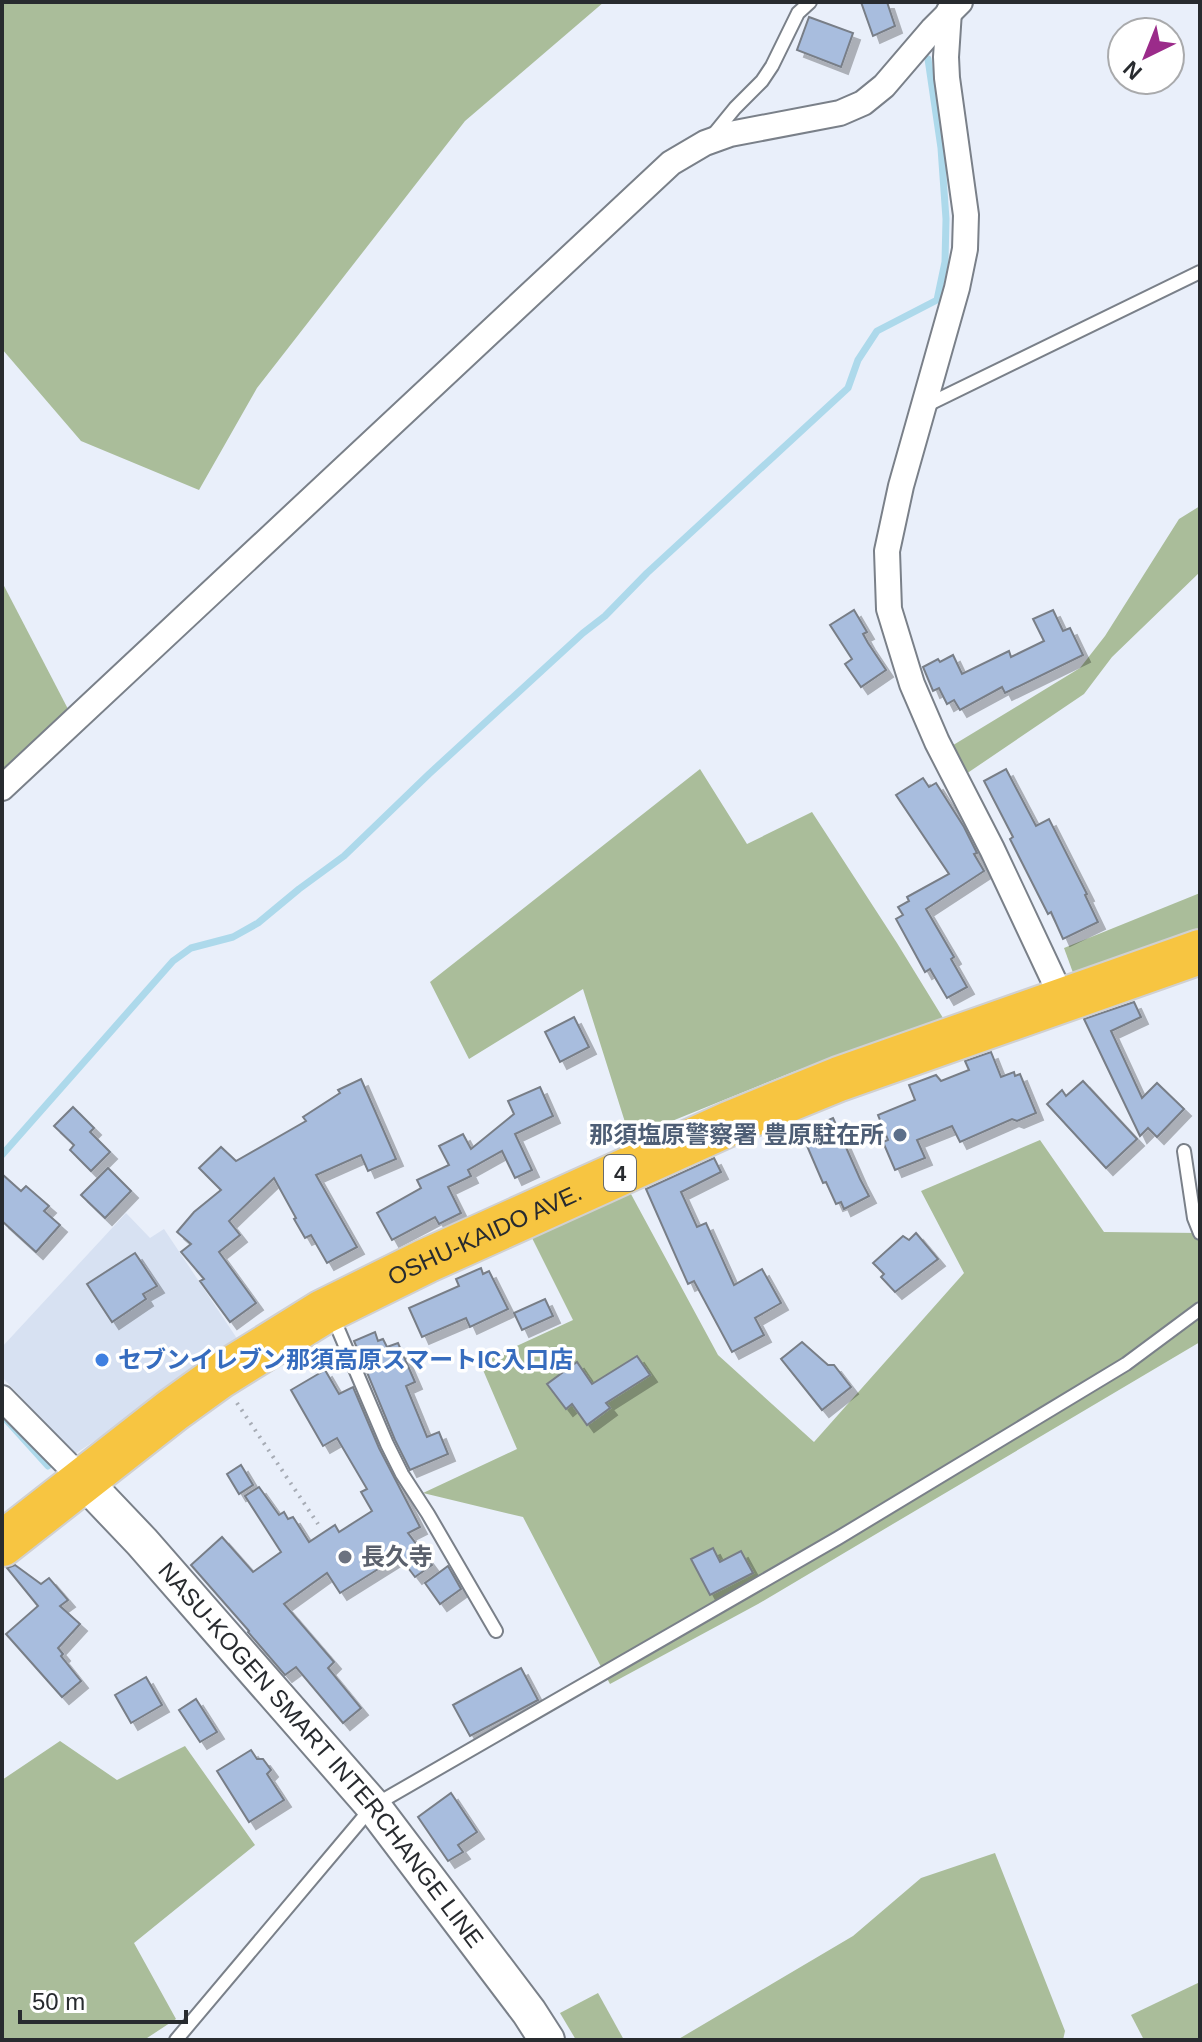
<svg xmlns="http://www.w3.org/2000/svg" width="1202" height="2042" font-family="Arial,'Noto Sans JP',sans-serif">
	<defs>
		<filter id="shadow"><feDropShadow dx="7" dy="7" stdDeviation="0" flood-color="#0004"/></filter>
	</defs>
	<rect width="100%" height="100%" fill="#e9effa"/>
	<path fill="#d7e1f2" d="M 126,1213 L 150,1238 L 164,1229 L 240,1343 L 75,1454 L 2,1377 L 2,1347 Z"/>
	<g fill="#aabd9a">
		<path d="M 2,2 L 604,2 L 465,121 L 257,388 L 199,490 L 81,441 L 2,349 Z"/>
		<path d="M 1200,506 L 1200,572 L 1112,657 L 1084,694 L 966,774 L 950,747 L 1080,668 L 1105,636 L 1179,519 Z"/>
		<path d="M 2,582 L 68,709 L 2,776 Z"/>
		<path d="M 700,769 L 747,844 L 812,812 L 897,943 L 943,1018 L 793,1072 L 630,1138 L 583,989 L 469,1059 L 430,982 Z"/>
		<path d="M 1200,893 L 1200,934 L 1076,981 L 1064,948 Z"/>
		<path d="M 1040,1140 L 1104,1232 L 1200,1233 L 1200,1342 L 758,1604 L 610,1684 L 523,1517 L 423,1493 L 517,1449 L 480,1363 L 573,1320 L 531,1236 L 625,1183 L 718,1355 L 814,1442 L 964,1273 L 921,1191 Z"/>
		<path d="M 60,1741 L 117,1780 L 185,1746 L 255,1845 L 134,1943 L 176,2019 L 144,2040 L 2,2040 L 2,1780 Z"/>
		<path d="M 995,1853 L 1065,2031 L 1063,2040 L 677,2040 L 853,1936 L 921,1878 Z"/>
		<path d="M 1200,1982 L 1200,2040 L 1144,2040 L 1131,2015 Z"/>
		<path d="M 598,1993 L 624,2040 L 576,2040 L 560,2013 Z"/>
	</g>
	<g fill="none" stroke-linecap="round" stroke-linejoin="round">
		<g stroke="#add9eb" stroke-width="7">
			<path d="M 2,1155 L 173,961 L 191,948 L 233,937 L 258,923 L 299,889 L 344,856 L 429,774 L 583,633 L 605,616 L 647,573 L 848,388 L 858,360 L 877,331 L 937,300 L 945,262 L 946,219 L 941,148 L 928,59"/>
			<path d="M 2,1415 L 48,1466"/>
		</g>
	</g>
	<g fill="#a8bdde" stroke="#787e87" stroke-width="2" filter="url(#shadow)">
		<path d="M 861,2 L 887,2 L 895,26 L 873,36 Z"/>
		<path d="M 809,17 L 853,33 L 841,67 L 797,50 Z"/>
		<path d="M 854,610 L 867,632 L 863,634 L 868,643 L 886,670 L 861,687 L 845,664 L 852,659 L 830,625 Z"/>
		<path d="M 1053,610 L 1063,631 L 1070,628 L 1083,655 L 1005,693 L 1002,687 L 960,710 L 954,700 L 947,704 L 939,688 L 933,691 L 923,667 L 938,659 L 940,662 L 953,655 L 962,674 L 1009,651 L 1011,657 L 1044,641 L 1033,619 Z"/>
		<path d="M 1006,769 L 1036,826 L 1049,819 L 1087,894 L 1085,895 L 1098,922 L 1063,939 L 1051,912 L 1048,914 L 1010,839 L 1013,837 L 984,781 Z"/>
		<path d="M 923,778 L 929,787 L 936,783 L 964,827 L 977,853 L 974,854 L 984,871 L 926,909 L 954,957 L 951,959 L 967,987 L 947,998 L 930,969 L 925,972 L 896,919 L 903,915 L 898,907 L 909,901 L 907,897 L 949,874 L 896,795 Z"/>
		<path d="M 1134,1002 L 1141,1017 L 1111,1031 L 1142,1098 L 1157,1083 L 1184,1109 L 1157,1137 L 1148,1128 L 1140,1136 L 1084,1019 Z"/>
		<path d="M 574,1017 L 589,1047 L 560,1062 L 545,1032 Z"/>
		<path d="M 991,1052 L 1001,1077 L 1014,1072 L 1015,1076 L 1020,1074 L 1036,1113 L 1017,1121 L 1012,1119 L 960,1142 L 952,1126 L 917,1140 L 925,1158 L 895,1170 L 883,1142 L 888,1140 L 878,1115 L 915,1100 L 909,1085 L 936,1075 L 941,1081 L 969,1070 L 965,1061 Z"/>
		<path d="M 361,1079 L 396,1159 L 368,1171 L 361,1155 L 316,1175 L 357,1247 L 327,1263 L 311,1235 L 305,1238 L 294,1219 L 296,1218 L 274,1178 L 229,1221 L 240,1235 L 219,1252 L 256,1303 L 230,1322 L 200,1281 L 204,1279 L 181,1252 L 191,1244 L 177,1232 L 194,1212 L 221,1190 L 199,1168 L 221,1147 L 236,1161 L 306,1121 L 303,1117 L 340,1093 L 338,1090 Z"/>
		<path d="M 1083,1081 L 1137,1139 L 1106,1168 L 1047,1104 L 1062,1090 L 1066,1096 Z"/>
		<path d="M 540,1087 L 553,1116 L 515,1134 L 532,1170 L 515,1178 L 502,1151 L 468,1170 L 471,1176 L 448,1187 L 461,1213 L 439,1224 L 435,1217 L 392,1240 L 377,1213 L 421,1188 L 417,1180 L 449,1165 L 439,1146 L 463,1134 L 471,1149 L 514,1114 L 508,1101 Z"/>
		<path d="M 73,1107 L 94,1128 L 90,1132 L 110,1152 L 91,1171 L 70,1150 L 74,1145 L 54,1126 Z"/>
		<path d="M 833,1118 L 860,1179 L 869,1196 L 844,1209 L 841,1202 L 836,1204 L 826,1182 L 823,1183 L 801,1132 Z"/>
		<path d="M 714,1158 L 721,1172 L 681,1192 L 697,1227 L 706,1223 L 734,1285 L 762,1269 L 781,1303 L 755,1318 L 764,1335 L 732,1352 L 694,1281 L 688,1284 L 646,1189 Z"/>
		<path d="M 108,1168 L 131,1191 L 105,1218 L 81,1195 Z"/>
		<path d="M 2,1174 L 21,1191 L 26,1186 L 49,1206 L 44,1211 L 60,1225 L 36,1252 L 2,1221 Z"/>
		<path d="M 916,1233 L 938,1259 L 895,1292 L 881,1277 L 884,1274 L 873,1263 L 903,1236 L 909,1240 Z"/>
		<path d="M 135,1253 L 157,1286 L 143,1294 L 146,1299 L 112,1322 L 87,1284 Z"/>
		<path d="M 481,1268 L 483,1274 L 489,1271 L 508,1309 L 470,1327 L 466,1318 L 422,1337 L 409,1308 L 459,1286 L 456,1279 Z"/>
		<path d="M 545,1299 L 553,1316 L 522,1330 L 514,1313 Z"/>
		<path d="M 375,1332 L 378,1341 L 383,1339 L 387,1347 L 398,1343 L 415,1382 L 406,1386 L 427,1437 L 439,1432 L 448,1454 L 410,1470 L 395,1440 L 354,1341 Z"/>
		<path d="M 802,1342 L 828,1365 L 834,1365 L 851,1387 L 822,1410 L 781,1359 Z"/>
		<path d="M 637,1356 L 650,1375 L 606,1403 L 610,1408 L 587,1425 L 572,1404 L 566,1409 L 547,1384 L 577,1362 L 592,1384 Z"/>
		<path d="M 325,1370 L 339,1394 L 353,1387 L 379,1448 L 420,1527 L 408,1533 L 432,1565 L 415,1577 L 399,1556 L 340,1593 L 327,1573 L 284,1604 L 334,1662 L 328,1668 L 361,1708 L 343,1723 L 296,1667 L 285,1675 L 248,1632 L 249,1631 L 191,1565 L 222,1537 L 253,1572 L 281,1552 L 245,1496 L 259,1487 L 279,1515 L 284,1512 L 288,1519 L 293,1517 L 309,1542 L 335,1525 L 339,1532 L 372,1511 L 361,1492 L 367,1489 L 337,1438 L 323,1446 L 291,1390 Z"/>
		<path d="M 241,1465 L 253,1485 L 239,1494 L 227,1474 Z"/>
		<path d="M 713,1548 L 720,1562 L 741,1551 L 753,1573 L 710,1595 L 691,1559 Z"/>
		<path d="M 15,1565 L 41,1584 L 49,1578 L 68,1600 L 60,1606 L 80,1624 L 58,1648 L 63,1654 L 61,1656 L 81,1681 L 62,1697 L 6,1634 L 38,1606 L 7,1568 Z"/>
		<path d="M 448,1566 L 461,1589 L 440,1604 L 425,1583 Z"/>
		<path d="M 521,1668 L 538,1700 L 470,1736 L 453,1705 Z"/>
		<path d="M 146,1677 L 162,1705 L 131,1723 L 115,1695 Z"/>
		<path d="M 196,1699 L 217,1732 L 200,1742 L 179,1710 Z"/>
		<path d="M 251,1750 L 257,1759 L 263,1759 L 271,1770 L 267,1774 L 284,1800 L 249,1822 L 217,1771 Z"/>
		<path d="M 451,1793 L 477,1832 L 458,1845 L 463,1852 L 448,1861 L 418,1817 Z"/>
	</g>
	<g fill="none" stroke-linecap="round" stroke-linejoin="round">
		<g stroke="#7a8089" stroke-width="16">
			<g id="lane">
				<path d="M 713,135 L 735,108 L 762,81 L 772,66 L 798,13 L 810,2"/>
				<path d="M 925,406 L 1200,272"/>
				<path d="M 1184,1151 L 1194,1218 L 1200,1233"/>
				<path d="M 332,1315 L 387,1444 L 402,1474 L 428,1514 L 496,1631"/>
				<path d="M 176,2040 L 373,1806 L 838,1538 L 1126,1364 L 1200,1309"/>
			</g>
		</g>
		<g stroke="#7a8089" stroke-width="28">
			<g id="street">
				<path d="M 949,11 L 946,57 L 947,78 L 966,215 L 965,249 L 957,288 L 901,486 L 887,551 L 889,609 L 912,684 L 937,742 L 992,849 L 1063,1000"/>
				<path d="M 2,788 L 671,163 L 705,143 L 730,134 L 840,113 L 863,103 L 884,86 L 932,30 L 960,2"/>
				<path d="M 2,1398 L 83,1480"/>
			</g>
		</g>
		<g stroke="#7a8089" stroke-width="38">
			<g id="secondary">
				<path id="s1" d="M 83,1480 L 142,1542 L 373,1806 L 529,2012 L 547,2040"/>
			</g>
		</g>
		<g stroke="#d0d0d1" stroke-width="48">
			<g id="highway">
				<path id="s2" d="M 2,1544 L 173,1410 L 220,1376 L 323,1312 L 426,1261 L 731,1123 L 839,1079 L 1200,952"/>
			</g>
		</g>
		<path stroke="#a7acb5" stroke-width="4" stroke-dasharray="2 6" stroke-linecap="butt" d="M 237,1403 L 318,1524"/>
		<use href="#lane" stroke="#fff" stroke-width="12"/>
		<use href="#street" stroke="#fff" stroke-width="24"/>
		<use href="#secondary" stroke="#fff" stroke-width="34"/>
		<use href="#highway" stroke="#f7c541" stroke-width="44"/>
	</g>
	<circle fill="#5c6f8a" stroke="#fff" stroke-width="3" cx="900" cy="1135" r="8"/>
	<circle fill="#3f7fe0" stroke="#fff" stroke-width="3" cx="102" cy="1360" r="8"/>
	<circle fill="#6b7280" stroke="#fff" stroke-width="3" cx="345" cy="1557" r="8"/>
	<g text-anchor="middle" stroke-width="7" stroke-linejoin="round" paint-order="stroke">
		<rect fill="#fff" stroke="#686b6d" stroke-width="2" x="604" y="1155" width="32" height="36" rx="6"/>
		<g font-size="22" font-weight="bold" fill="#282b2f">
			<text x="620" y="1181">4</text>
		</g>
		<g font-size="24" font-weight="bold" fill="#4e5e75" stroke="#fff" text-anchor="end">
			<text x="884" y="1143">那須塩原警察署 豊原駐在所</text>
		</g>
		<g font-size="24" fill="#282b2f" stroke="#fff">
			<text dy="8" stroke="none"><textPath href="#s2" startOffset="576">OSHU-KAIDO AVE.</textPath></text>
			<text dy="8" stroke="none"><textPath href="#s1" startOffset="364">NASU-KOGEN SMART INTERCHANGE LINE</textPath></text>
		</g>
		<g font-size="24" font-weight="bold" fill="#366cbe" stroke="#fff" text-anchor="start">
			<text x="118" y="1368">セブンイレブン那須高原スマートIC入口店</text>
		</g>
		<g font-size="24" font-weight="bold" fill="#5b616d" stroke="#fff" text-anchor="start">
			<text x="361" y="1565">長久寺</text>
		</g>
	</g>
	<rect width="1202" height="2042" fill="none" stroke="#282b2f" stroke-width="8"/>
	<g transform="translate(1146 56) rotate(223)"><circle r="38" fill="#ffffff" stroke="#a9aaac" stroke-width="2"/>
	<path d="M0-6L14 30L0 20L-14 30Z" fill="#9b2b8a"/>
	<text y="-12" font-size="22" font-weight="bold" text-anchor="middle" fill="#282b2f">N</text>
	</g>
	<path d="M20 2010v12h166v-12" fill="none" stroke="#282b2f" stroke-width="4"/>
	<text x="32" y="2010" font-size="24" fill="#282b2f" stroke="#ffffff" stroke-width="6" paint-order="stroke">50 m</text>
</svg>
